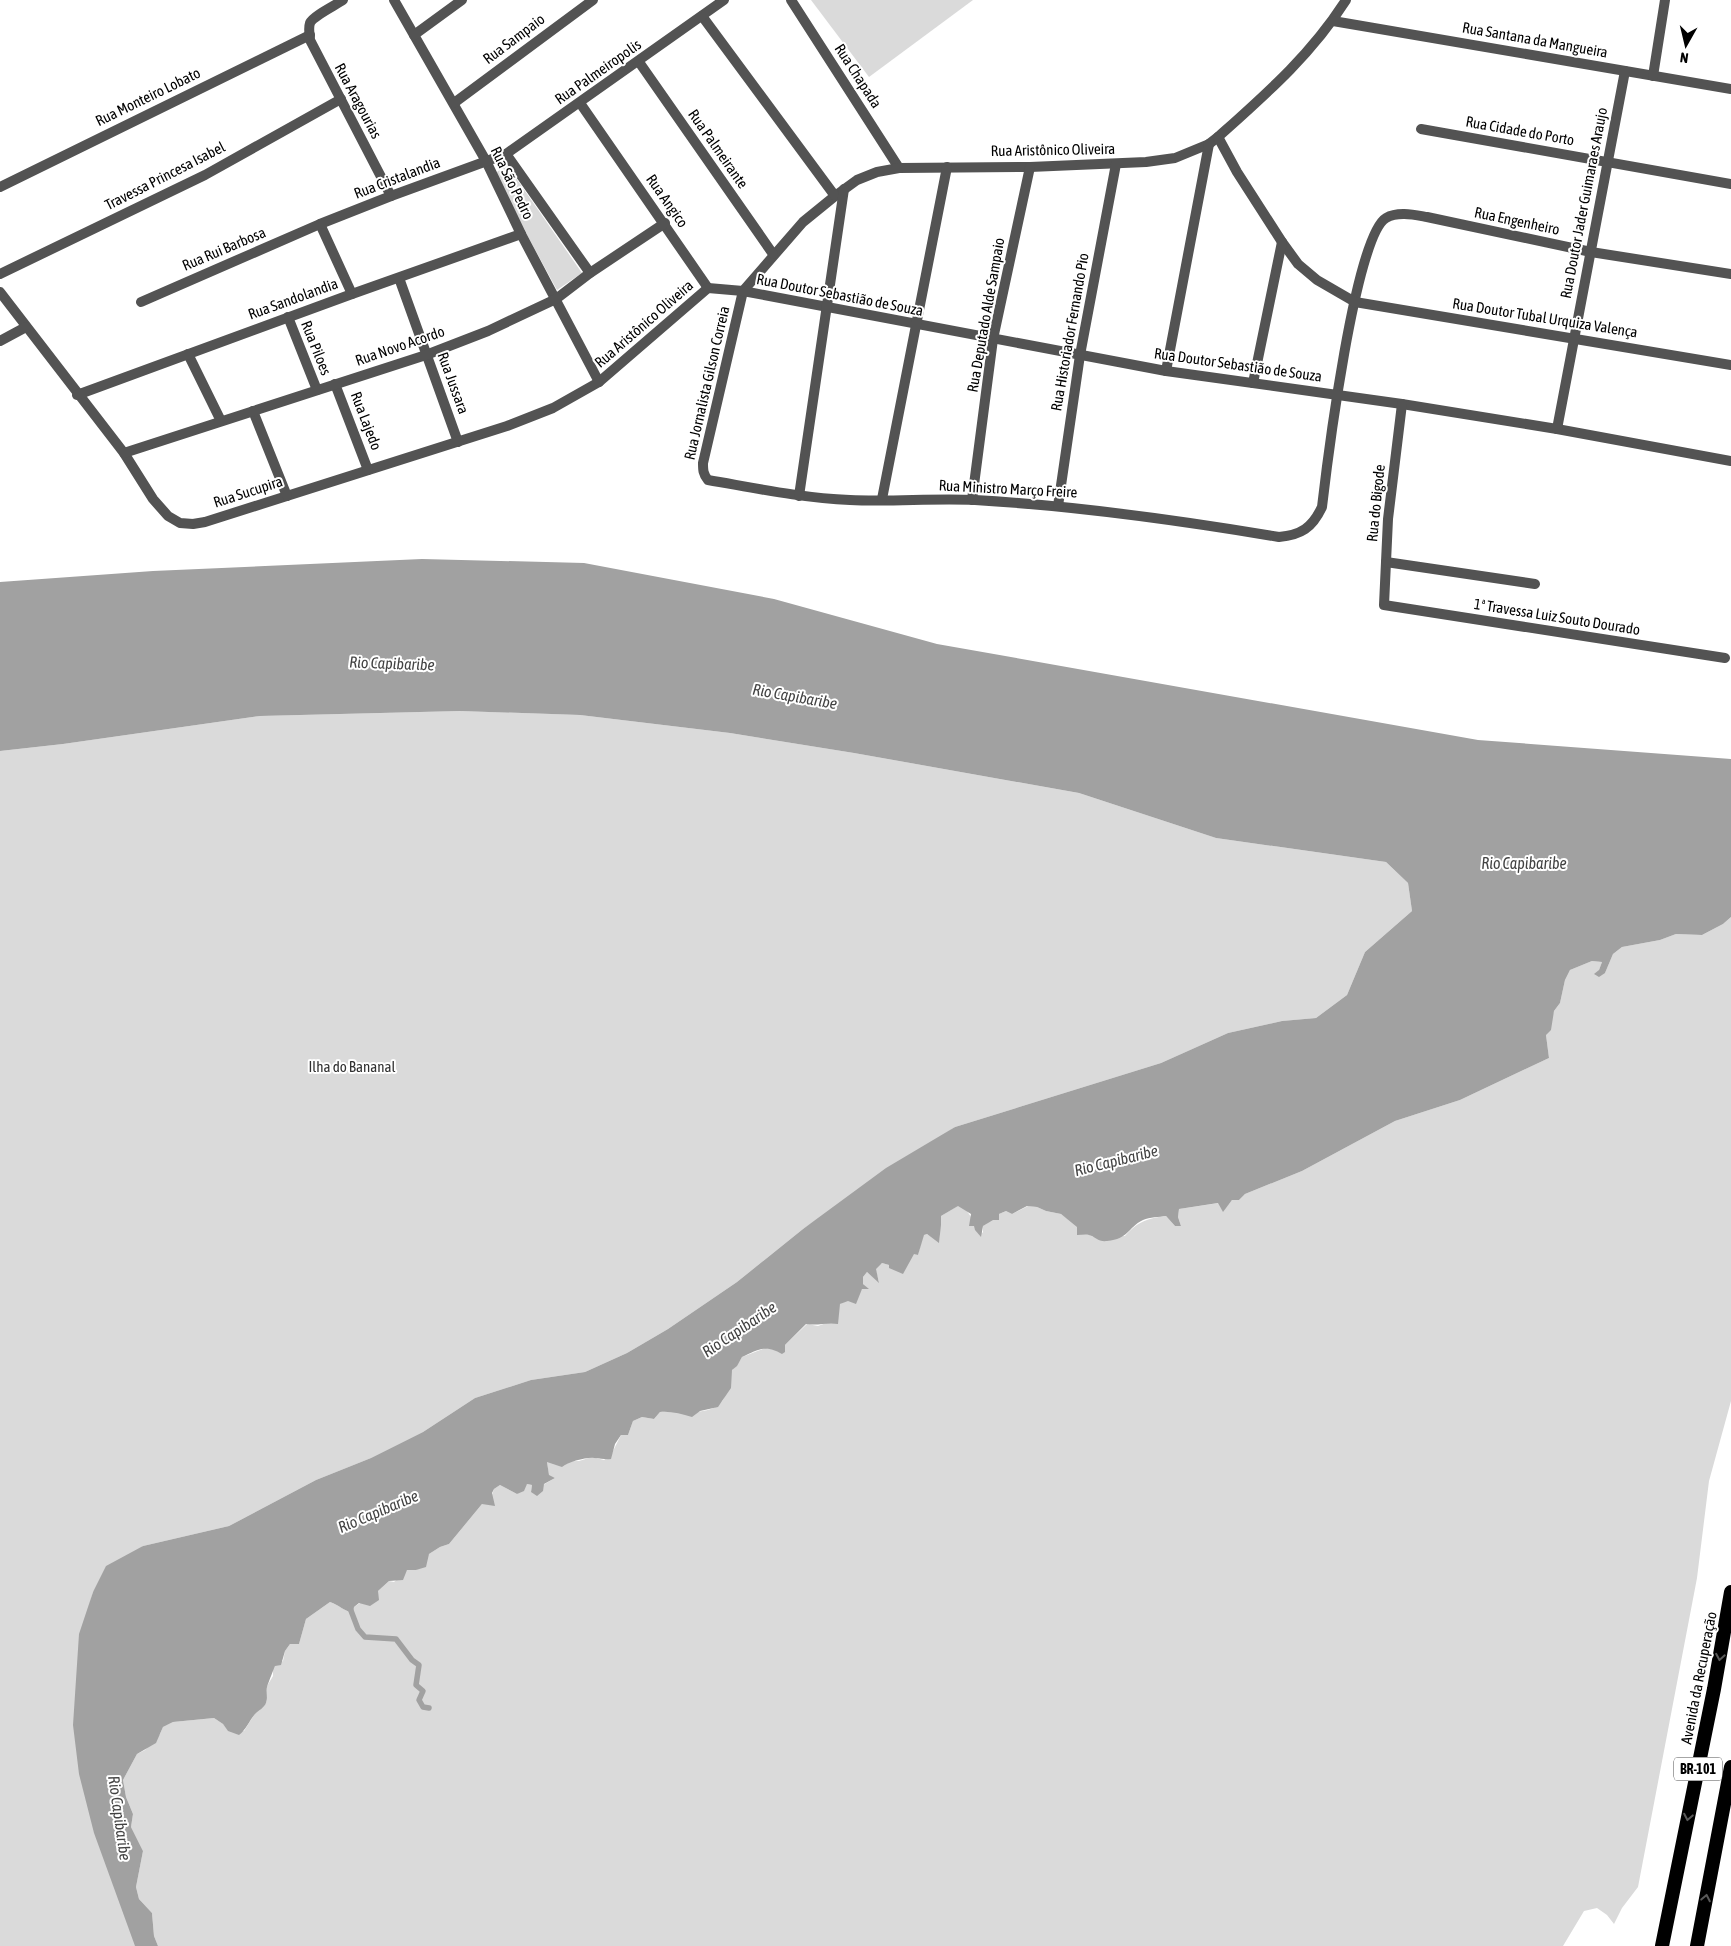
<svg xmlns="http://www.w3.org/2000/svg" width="1731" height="1946" font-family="'Asap Condensed',sans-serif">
	<rect width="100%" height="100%" fill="#fff"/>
	<g fill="#dadada">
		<path d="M 811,0 L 973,0 L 869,77 Z"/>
		<path d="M 507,165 L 582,273 L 557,290 L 494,174 Z"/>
		<path d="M 460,711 L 580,715 L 730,733 L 854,753 L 1079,793 L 1216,838 L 1386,862 L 1408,883 L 1412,911 L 1365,952 L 1347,995 L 1316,1018 L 1282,1021 L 1228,1033 L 1161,1063 L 955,1127 L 803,1229 L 737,1282 L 668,1329 L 627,1353 L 585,1372 L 531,1380 L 475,1398 L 423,1432 L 371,1458 L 316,1480 L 229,1526 L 143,1546 L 93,1592 L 79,1640 L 139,1946 L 0,1946 L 0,751 L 63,744 L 260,716 Z"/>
		<path d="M 1731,917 L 1731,1401 L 1709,1481 L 1697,1578 L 1638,1887 L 1622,1908 L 1614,1924 L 1607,1915 L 1597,1908 L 1584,1911 L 1563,1946 L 158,1946 L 154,1936 L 152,1913 L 139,1899 L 136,1887 L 143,1851 L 131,1827 L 133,1814 L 126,1797 L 123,1780 L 137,1754 L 145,1750 L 160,1734 L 163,1727 L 173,1722 L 214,1718 L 223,1724 L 229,1731 L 244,1731 L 256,1712 L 264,1706 L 267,1701 L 267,1686 L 273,1676 L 273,1669 L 275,1665 L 283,1661 L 285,1651 L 290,1644 L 299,1644 L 306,1619 L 330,1602 C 339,1605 344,1611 353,1613 L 354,1607 L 378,1591 L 389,1581 L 394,1582 L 407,1570 L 416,1570 L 429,1554 L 440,1547 L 449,1544 L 482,1504 L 489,1504 L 494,1489 L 500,1485 L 517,1494 L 527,1484 L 532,1485 L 531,1492 L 555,1478 L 549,1476 L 547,1462 L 579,1461 L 592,1457 L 604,1460 L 612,1453 L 621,1435 L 628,1435 L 633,1421 L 642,1417 L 654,1419 L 660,1412 C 678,1410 715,1418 724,1398 C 727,1390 727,1380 731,1372 C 733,1367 739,1363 742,1357 L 765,1348 L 785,1352 L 785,1345 L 807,1324 L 818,1326 L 829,1322 L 840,1304 L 859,1293 L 862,1289 L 868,1289 L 863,1284 L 863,1277 L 867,1272 L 879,1282 L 875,1268 L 882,1263 L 889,1265 L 914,1253 L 918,1255 L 923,1235 L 927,1234 L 939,1242 L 941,1216 L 959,1205 C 973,1213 971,1223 983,1233 L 983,1226 L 999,1214 L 1006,1211 L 1012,1214 L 1028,1206 L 1037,1207 L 1046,1211 L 1061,1214 L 1093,1237 L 1125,1236 C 1137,1222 1148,1218 1166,1216 L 1175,1226 L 1181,1226 L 1178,1217 L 1179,1209 L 1219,1203 L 1223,1211 L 1232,1200 L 1239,1200 L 1245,1194 L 1302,1171 L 1395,1121 L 1460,1100 L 1549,1058 L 1546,1035 L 1554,1011 L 1560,1003 L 1565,980 L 1570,970 L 1592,961 L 1602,962 L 1599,970 L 1605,973 L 1613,954 L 1622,947 L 1660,940 L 1676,934 L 1702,935 L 1723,924 Z"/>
	</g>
	<path fill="#a1a1a1" d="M 422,559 L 584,563 L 774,599 L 937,644 L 1478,740 L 1731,759 L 1731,917 L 1723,924 L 1702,935 L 1676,934 L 1660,940 L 1622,947 L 1613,954 L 1605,973 L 1599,977 L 1594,974 L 1599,970 L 1602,962 L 1592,961 L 1570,970 L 1565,980 L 1560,1003 L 1554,1011 L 1551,1030 L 1546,1035 L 1549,1058 L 1460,1100 L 1395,1121 L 1302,1171 L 1245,1194 L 1239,1200 L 1232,1200 L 1223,1212 L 1218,1203 L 1179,1209 L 1178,1217 L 1181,1226 L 1175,1226 L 1166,1216 C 1159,1217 1150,1217 1143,1220 C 1127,1228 1129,1239 1107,1241 C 1098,1242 1096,1237 1089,1235 C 1086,1234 1081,1235 1077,1235 L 1077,1227 L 1061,1214 L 1046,1211 L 1037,1207 L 1027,1206 L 1012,1214 L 1006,1211 L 999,1214 L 999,1220 L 993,1220 L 983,1226 L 981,1237 L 975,1230 L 974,1226 L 969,1226 L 971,1214 L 958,1206 L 941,1216 L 941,1225 L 939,1243 L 927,1234 L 924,1235 L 918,1255 L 914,1254 L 903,1274 L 889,1268 L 889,1265 L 882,1263 L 876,1269 L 879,1283 L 867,1272 L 863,1277 L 863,1284 L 869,1289 L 862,1289 L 856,1304 L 848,1301 L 840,1304 L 838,1324 C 827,1322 818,1326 806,1324 L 785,1345 L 785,1352 L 782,1354 C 765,1344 758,1350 742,1357 L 737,1366 L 732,1370 L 731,1388 L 718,1407 L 700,1411 L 692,1417 C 681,1414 671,1411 660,1412 L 654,1419 L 642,1417 L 633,1421 L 628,1435 L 621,1435 L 615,1444 L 611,1459 C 605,1460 601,1458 594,1458 C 587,1457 568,1462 562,1467 L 547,1462 L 549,1475 L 555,1478 L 544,1484 L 543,1491 L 537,1496 L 531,1492 L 532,1485 L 527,1484 L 524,1491 L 517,1494 L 500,1485 L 494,1489 L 492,1493 L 495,1506 L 482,1504 L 449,1544 L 440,1547 L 429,1554 L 426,1567 L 416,1570 L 407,1570 L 403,1580 L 389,1581 L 378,1591 L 379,1600 L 370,1606 L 359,1603 L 354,1607 L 353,1613 C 344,1611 339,1605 330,1602 L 306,1619 L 299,1644 L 290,1644 L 285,1651 L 281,1665 L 275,1666 C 274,1668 268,1684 267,1687 C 266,1692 268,1698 266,1703 C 264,1708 259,1710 255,1714 C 249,1721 246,1730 239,1735 L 228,1731 L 223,1724 L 214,1718 L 173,1722 L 163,1727 L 156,1743 L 137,1754 L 123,1780 L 126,1797 L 133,1814 L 131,1827 L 143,1851 L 136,1887 L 139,1899 L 152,1913 L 154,1936 L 158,1946 L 135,1946 L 94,1833 L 79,1774 L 73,1725 L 79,1634 L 93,1592 L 106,1566 L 143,1546 L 229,1526 L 316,1480 L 371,1458 L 423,1432 L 475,1398 L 531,1380 L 585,1372 L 627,1353 L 668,1329 L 737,1282 L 803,1229 L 886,1168 L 955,1127 L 1161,1063 L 1228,1033 L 1282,1021 L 1316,1018 L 1347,995 L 1365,952 L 1412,911 L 1408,883 L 1386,862 L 1216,838 L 1079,793 L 854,753 L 730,733 L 580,715 L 460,711 L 260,716 L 63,744 L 0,751 L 0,582 L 153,571 Z"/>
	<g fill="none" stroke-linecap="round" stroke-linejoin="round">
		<path stroke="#a1a1a1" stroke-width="5.5" d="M 350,1608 L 358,1629 L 365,1637 L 396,1639 L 412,1660 L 419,1665 L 416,1685 L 423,1691 L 419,1700 L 423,1707 L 429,1708"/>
		<g stroke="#535353" stroke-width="10">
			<path d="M 343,0 C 336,5 313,16 310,23 C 308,29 310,35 310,40 L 391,196"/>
			<path d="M 394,0 L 486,161 L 521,234 L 599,382"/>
			<path d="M 791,0 L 899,168"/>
			<path d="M 1346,0 C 1311,55 1266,94 1218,137 L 1209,144 L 1175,158 L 1146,162 L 1030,167 L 899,168 L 877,172 L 857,180 L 835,196 L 803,222 L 743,291 L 703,463 C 703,470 703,474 708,480 C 755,488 802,498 850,500 C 892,502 934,498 975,500 C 1077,506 1178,520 1279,537 C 1301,535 1312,528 1322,507 C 1327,464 1355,236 1386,218 C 1398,211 1415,215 1427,217 L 1591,252 L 1731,274"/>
			<path d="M 702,16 L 835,196"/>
			<path d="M 1333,21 L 1731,89"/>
			<path d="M 414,35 L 462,0"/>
			<path d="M 639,62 L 773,254"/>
			<path d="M 1653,76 L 1665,0"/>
			<path d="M 454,103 L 593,0"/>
			<path d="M 580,103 L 708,288"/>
			<path d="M 1421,129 L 1731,184"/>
			<path d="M 1218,137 L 1237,172 L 1282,242 L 1298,264 L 1317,280 L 1355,302 L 1731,365"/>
			<path d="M 506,154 L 590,273"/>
			<path d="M 0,187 L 310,35"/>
			<path d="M 320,224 L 352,294"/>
			<path d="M 0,274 L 205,175 L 341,99"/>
			<path d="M 399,278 L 458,442"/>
			<path d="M 708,288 L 743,291 L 1166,371 L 1402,404 L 1557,429 L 1731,461"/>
			<path d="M 0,292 L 124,453 L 153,499 L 168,516 L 180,523 L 193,524 L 205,522 L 507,426 L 553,408 L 599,382 L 708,288"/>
			<path d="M 141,302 L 320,224 L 391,196 L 506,154 L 724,0"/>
			<path d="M 288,317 L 317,390"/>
			<path d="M 0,341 L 26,327"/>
			<path d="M 188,354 L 221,421"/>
			<path d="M 1166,371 L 1209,144"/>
			<path d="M 1253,383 L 1282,242"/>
			<path d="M 335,384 L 368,470"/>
			<path d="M 77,395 L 352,294 L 521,234"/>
			<path d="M 1402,404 L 1388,519 L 1384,605 L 1725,658"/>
			<path d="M 253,411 L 287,496"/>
			<path d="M 1557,429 L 1625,71"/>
			<path d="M 124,453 L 426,355 L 488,331 L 556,299 L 590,273 L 665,223"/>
			<path d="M 799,496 L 844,189"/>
			<path d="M 882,499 L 947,167"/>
			<path d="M 972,500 L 993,339 L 1030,167"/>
			<path d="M 1058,506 L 1080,355 L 1116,164"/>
			<path d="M 1386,562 L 1535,584"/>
		</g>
		<g stroke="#000" stroke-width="14">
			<path d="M 1662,1946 L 1714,1689 L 1731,1592"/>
			<path d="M 1697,1946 L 1731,1767"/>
		</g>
	</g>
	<defs><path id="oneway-chevron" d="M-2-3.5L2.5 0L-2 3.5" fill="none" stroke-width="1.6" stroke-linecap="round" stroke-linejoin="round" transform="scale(1.25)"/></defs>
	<g stroke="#595959">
		<use href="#oneway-chevron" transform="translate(1720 1657) rotate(100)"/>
		<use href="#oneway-chevron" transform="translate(1688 1817) rotate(101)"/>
		<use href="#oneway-chevron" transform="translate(1706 1898) rotate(-79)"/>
	</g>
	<g text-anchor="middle" stroke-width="4" stroke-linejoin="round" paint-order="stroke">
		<rect fill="#fff" stroke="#4c4c4c" stroke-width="1" x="1674" y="1757.5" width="48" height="23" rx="4"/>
		<g font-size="14" font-weight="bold" fill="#000">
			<text x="1698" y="1774">BR-101</text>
		</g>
		<g font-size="15" fill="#000" stroke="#fff">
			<text transform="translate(514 39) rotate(-37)" y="5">Rua Sampaio</text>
			<text transform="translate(1535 40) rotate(10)" y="5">Rua Santana da Mangueira</text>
			<text transform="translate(598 72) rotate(-35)" y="5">Rua Palmeiropolis</text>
			<text transform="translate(858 76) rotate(57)" y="5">Rua Chapada</text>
			<text transform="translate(148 97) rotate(-26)" y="5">Rua Monteiro Lobato</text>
			<text transform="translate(358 101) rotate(62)" y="5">Rua Aragourias</text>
			<text transform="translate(1520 131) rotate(10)" y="5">Rua Cidade do Porto</text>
			<text transform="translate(718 149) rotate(55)" y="5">Rua Palmeirante</text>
			<text transform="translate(1053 150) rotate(-1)" y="5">Rua Aristônico Oliveira</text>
			<text transform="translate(165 176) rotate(-27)" y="5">Travessa Princesa Isabel</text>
			<text transform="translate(397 178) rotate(-21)" y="5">Rua Cristalandia</text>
			<text transform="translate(512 183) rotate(64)" y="5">Rua São Pedro</text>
			<text transform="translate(667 201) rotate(55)" y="5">Rua Angico</text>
			<text transform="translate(1584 203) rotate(-79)" y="5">Rua Doutor Jader Guimaraes Araujo</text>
			<text transform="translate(1517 221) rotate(12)" y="5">Rua Engenheiro</text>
			<text transform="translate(224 249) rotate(-23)" y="5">Rua Rui Barbosa</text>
			<text transform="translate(840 295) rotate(11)" y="5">Rua Doutor Sebastião de Souza</text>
			<text transform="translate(293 299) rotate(-20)" y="5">Rua Sandolandia</text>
			<text transform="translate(986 315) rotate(-80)" y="5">Rua Deputado Alde Sampaio</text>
			<text transform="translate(1545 318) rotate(9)" y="5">Rua Doutor Tubal Urquiza Valença</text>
			<text transform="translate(644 324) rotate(-41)" y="5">Rua Aristônico Oliveira</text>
			<text transform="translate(1070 332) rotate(-80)" y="5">Rua Historiador Fernando Pio</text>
			<text transform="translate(400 346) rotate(-19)" y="5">Rua Novo Acordo</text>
			<text transform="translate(316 348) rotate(68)" y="5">Rua Piloes</text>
			<text transform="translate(1238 365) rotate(8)" y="5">Rua Doutor Sebastião de Souza</text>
			<text transform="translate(453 383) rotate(70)" y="5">Rua Jussara</text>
			<text transform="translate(707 383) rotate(-77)" y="5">Rua Jornalista Gilson Correia</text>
			<text transform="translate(366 421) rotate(69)" y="5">Rua Lajedo</text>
			<text transform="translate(1008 489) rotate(3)" y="5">Rua Ministro Março Freire</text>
			<text transform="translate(248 492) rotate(-18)" y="5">Rua Sucupira</text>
			<text transform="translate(1376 503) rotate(-84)" y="5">Rua do Bigode</text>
			<text transform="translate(1557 617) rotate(9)" y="5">1ª Travessa Luiz Souto Dourado</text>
			<text transform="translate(1699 1678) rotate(-79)" y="5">Avenida da Recuperação</text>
		</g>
		<g font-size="15" fill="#313131" stroke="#fff">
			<text x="352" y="1072">Ilha do Bananal</text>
		</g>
		<g font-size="16" font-style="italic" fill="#424242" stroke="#fff">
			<text transform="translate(392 663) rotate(2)" y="6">Rio Capibaribe</text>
			<text transform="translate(795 696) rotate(10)" y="6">Rio Capibaribe</text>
			<text x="1524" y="869">Rio Capibaribe</text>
			<text transform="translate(1116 1160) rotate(-14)" y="6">Rio Capibaribe</text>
			<text transform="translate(739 1329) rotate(-34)" y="6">Rio Capibaribe</text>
			<text transform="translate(378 1511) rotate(-23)" y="6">Rio Capibaribe</text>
			<text transform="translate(120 1818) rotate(82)" y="6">Rio Capibaribe</text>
		</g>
	</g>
	<g transform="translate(1686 45) rotate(188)" stroke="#ffffff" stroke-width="4" paint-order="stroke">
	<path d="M0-4L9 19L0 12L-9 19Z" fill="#000000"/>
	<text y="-8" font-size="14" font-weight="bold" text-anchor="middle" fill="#000000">N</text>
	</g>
</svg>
